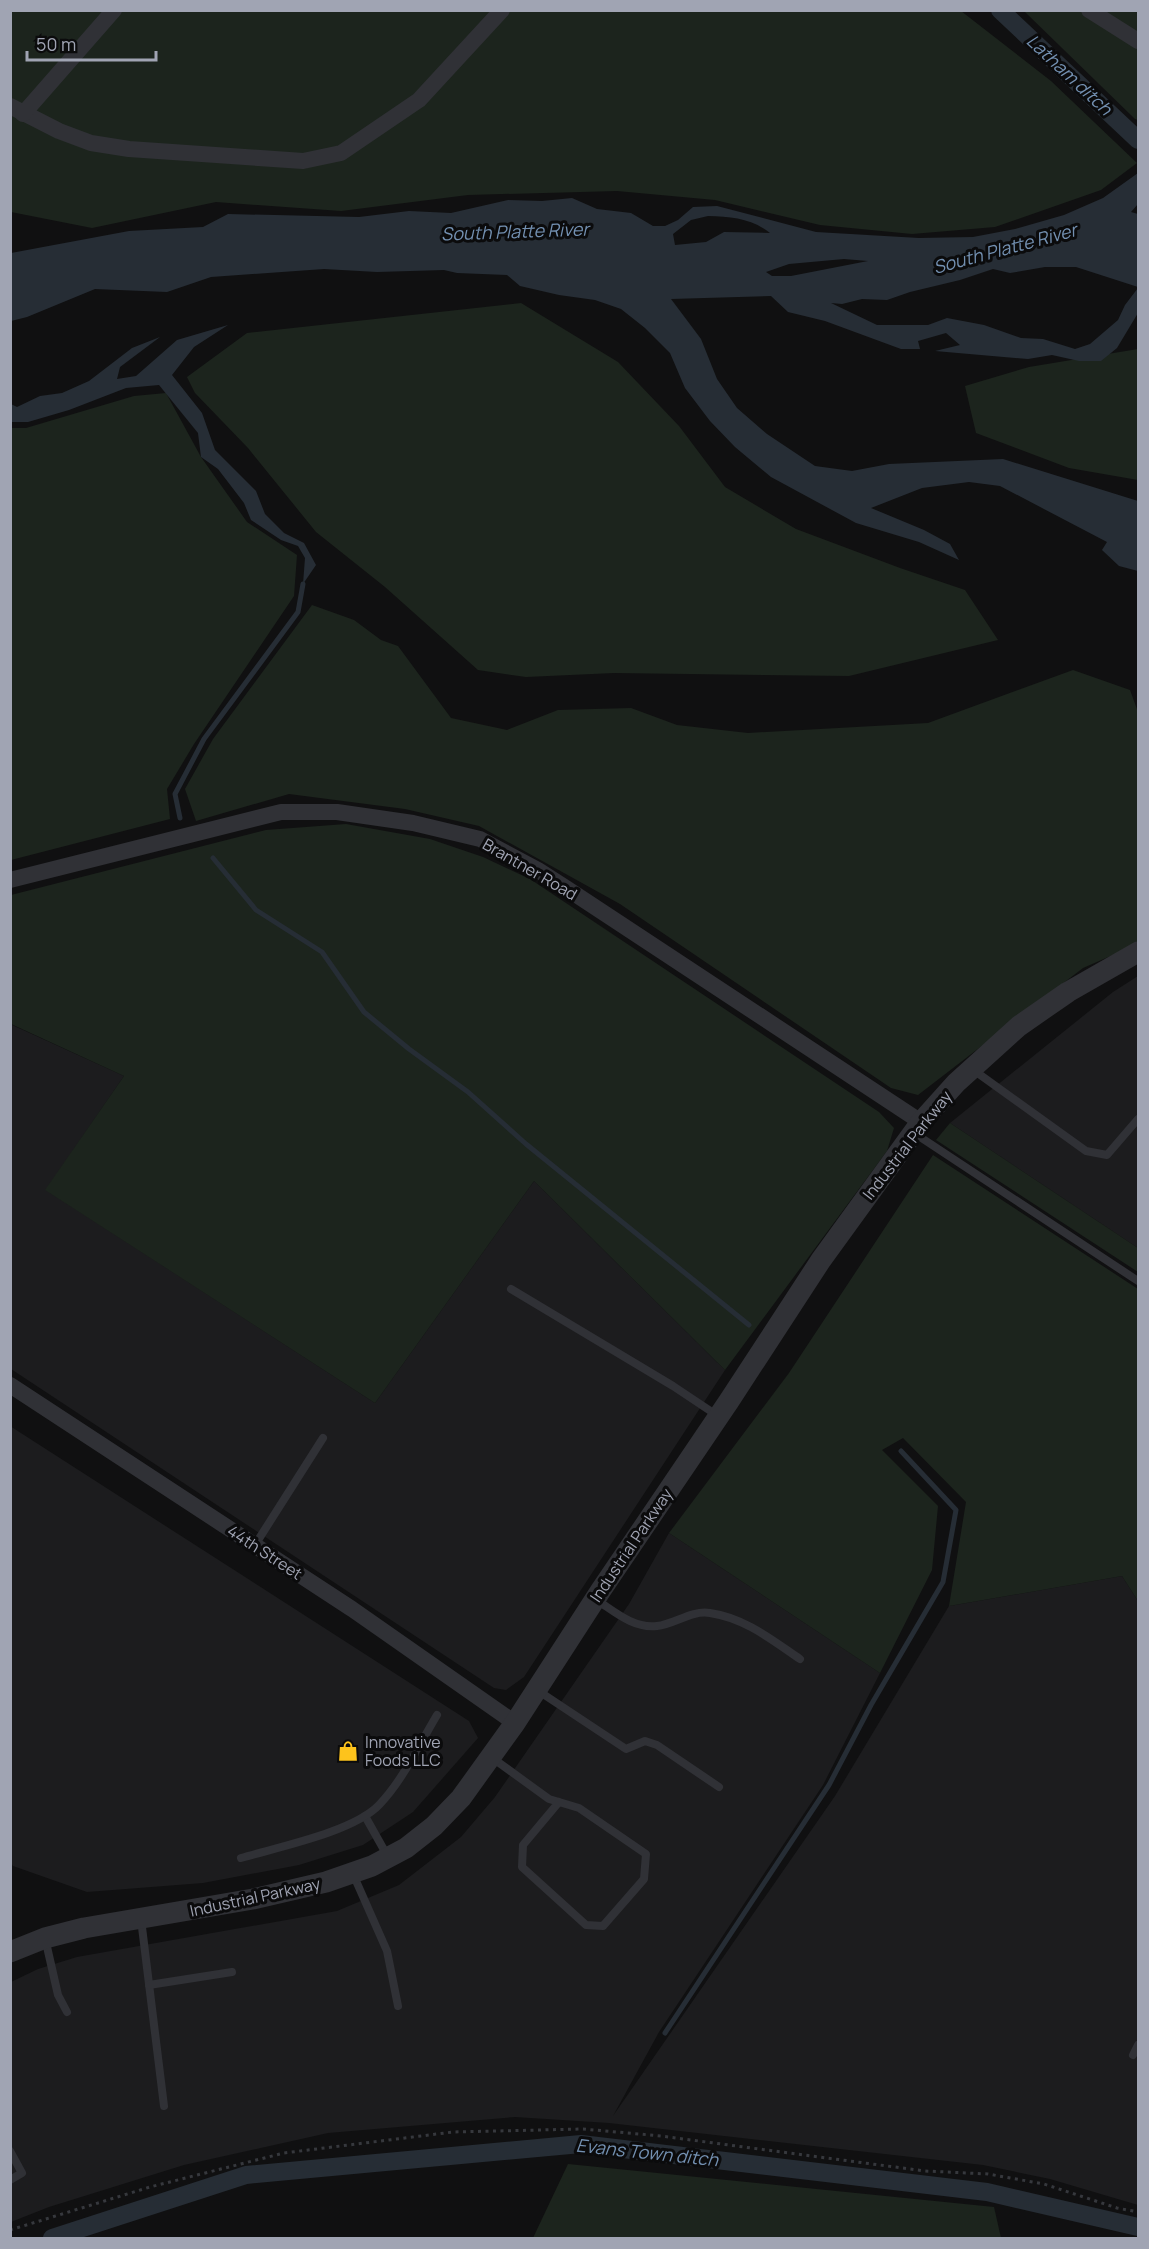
<svg xmlns="http://www.w3.org/2000/svg" width="1149" height="2249" font-family="Manrope,sans-serif">
	<rect width="100%" height="100%" fill="#101011"/>
	<g fill="#1c1c1e">
		<path d="M 1138,976 L 1138,1248 L 950,1123 L 1113,992 Z"/>
		<path d="M 10,1024 L 124,1076 L 46,1190 L 375,1403 L 534,1181 L 725,1370 L 524,1677 L 506,1690 L 494,1688 L 11,1369 Z"/>
		<path d="M 10,1426 L 469,1721 L 478,1738 L 413,1812 L 363,1845 L 299,1865 L 203,1883 L 87,1892 L 13,1866 L 10,1862 Z"/>
		<path d="M 669,1533 L 880,1673 L 823,1785 L 659,2032 L 613,2116 L 835,1796 L 949,1606 L 1122,1576 L 1138,1601 L 1138,2205 L 1050,2179 L 983,2165 L 609,2123 L 515,2117 L 328,2133 L 184,2165 L 49,2207 L 11,2222 L 11,1982 L 38,1969 L 77,1957 L 337,1911 L 399,1885 L 461,1837 L 495,1797 L 629,1604 Z"/>
	</g>
	<g fill="#1c241d">
		<path d="M 10,11 L 961,11 L 1051,81 L 1137,163 L 1101,190 L 995,227 L 912,234 L 820,225 L 715,200 L 617,191 L 468,195 L 341,211 L 216,202 L 92,228 L 11,212 Z"/>
		<path d="M 1024,11 L 1138,11 L 1138,120 L 1135,119 Z"/>
		<path d="M 521,303 L 618,362 L 679,426 L 725,487 L 796,529 L 900,568 L 965,590 L 998,640 L 849,676 L 614,673 L 526,677 L 478,670 L 385,587 L 316,532 L 248,448 L 195,393 L 187,377 L 247,333 Z"/>
		<path d="M 1138,349 L 1138,480 L 1069,468 L 976,433 L 965,386 L 1029,367 Z"/>
		<path d="M 166,393 L 201,457 L 247,522 L 297,555 L 294,596 L 194,744 L 167,789 L 170,819 L 11,860 L 11,428 L 26,428 L 134,396 Z"/>
		<path d="M 312,605 L 354,620 L 381,640 L 398,646 L 451,718 L 507,730 L 558,710 L 631,708 L 677,725 L 748,733 L 928,723 L 1073,670 L 1130,690 L 1138,712 L 1138,944 L 1083,968 L 918,1095 L 891,1088 L 620,904 L 479,826 L 405,809 L 289,794 L 196,821 L 185,789 L 213,739 Z"/>
		<path d="M 346,824 L 430,839 L 483,857 L 530,879 L 879,1112 L 894,1128 L 887,1151 L 725,1370 L 534,1181 L 375,1403 L 45,1190 L 124,1076 L 11,1024 L 11,895 L 266,830 Z"/>
		<path d="M 950,1123 L 1138,1248 L 1138,1272 L 936,1140 Z"/>
		<path d="M 933,1155 L 1138,1289 L 1138,1601 L 1122,1576 L 949,1606 L 966,1502 L 903,1438 L 882,1450 L 938,1506 L 932,1570 L 880,1673 L 669,1533 L 789,1373 Z"/>
		<path d="M 568,2164 L 994,2207 L 1001,2238 L 533,2238 Z"/>
	</g>
	<g fill="#262d35" fill-rule="evenodd">
		<path d="M 1138,173 L 1138,204 L 1131,212 L 1138,214 L 1138,287 L 1076,267 L 1045,267 L 1010,273 L 993,269 L 960,280 L 910,292 L 887,300 L 862,299 L 842,304 L 831,303 L 877,325 L 928,325 L 947,318 L 984,325 L 1021,338 L 1043,339 L 1075,349 L 1090,344 L 1118,320 L 1125,305 L 1138,288 L 1138,313 L 1117,348 L 1101,361 L 1079,361 L 1052,355 L 1028,359 L 935,351 L 960,345 L 946,333 L 918,341 L 920,349 L 901,349 L 825,321 L 788,312 L 771,296 L 671,299 L 701,339 L 717,379 L 737,408 L 767,434 L 815,466 L 852,471 L 889,464 L 1003,459 L 1138,501 L 1138,571 L 1119,566 L 1102,550 L 1107,542 L 1000,486 L 969,482 L 922,488 L 871,508 L 924,530 L 950,544 L 959,560 L 919,542 L 856,523 L 771,477 L 735,447 L 710,421 L 685,388 L 670,353 L 645,328 L 621,309 L 595,300 L 559,295 L 520,286 L 507,275 L 457,273 L 444,270 L 377,272 L 324,269 L 211,277 L 167,292 L 95,289 L 27,317 L 11,321 L 11,253 L 129,231 L 203,227 L 228,214 L 359,217 L 409,211 L 451,213 L 508,200 L 542,201 L 572,198 L 597,209 L 631,213 L 653,226 L 665,226 L 678,220 L 693,207 L 717,206 L 816,232 L 919,238 L 973,237 L 1015,229 L 1064,215 L 1103,198 ZM 708,216 C 732,217 751,218 770,233 L 724,232 L 706,242 L 675,245 L 673,234 L 691,220 ZM 844,259 L 868,261 L 791,276 L 772,276 L 766,272 L 789,264 Z"/>
		<path d="M 228,325 L 194,347 L 172,375 L 202,413 L 215,450 L 256,491 L 265,514 L 284,533 L 304,543 L 316,565 L 303,584 L 305,558 L 298,546 L 281,540 L 251,520 L 244,503 L 218,469 L 201,457 L 198,433 L 159,385 L 126,388 L 69,410 L 28,422 L 11,422 L 11,404 L 17,407 L 40,396 L 62,393 L 89,381 L 132,348 L 160,337 L 120,367 L 117,379 L 136,376 L 177,340 Z"/>
	</g>
	<g fill="none" stroke-linecap="round" stroke-linejoin="round">
		<g stroke="#262d35" stroke-width="5">
			<path d="M 180,818 L 175,794 L 204,739 L 298,612 L 303,584"/>
			<path d="M 213,858 L 256,910 L 322,952 L 364,1012 L 409,1049 L 468,1092 L 526,1144 L 749,1325"/>
			<path d="M 665,2033 L 829,1785 L 871,1705 L 943,1582 L 956,1510 L 901,1451"/>
		</g>
		<g stroke="#262d35" stroke-width="18">
			<path d="M 1000,10 L 1138,140"/>
			<path d="M 52,2238 L 246,2175 L 581,2144 L 987,2192 L 1138,2227"/>
		</g>
		<path stroke="#36383d" stroke-width="3" stroke-dasharray="3 4.5" stroke-linecap="butt" d="M 10,2230 L 150,2187 L 284,2153 L 453,2132 L 583,2129 L 661,2136 L 925,2171 L 988,2174 L 1044,2184 L 1117,2208 L 1138,2212"/>
		<g stroke="#303136" stroke-width="8">
			<path d="M 972,1069 L 1086,1151 L 1107,1155 L 1138,1119"/>
			<path d="M 914,1133 L 1138,1281"/>
			<path d="M 511,1289 L 673,1386 L 718,1416"/>
			<path d="M 255,1545 L 323,1438"/>
			<path d="M 595,1599 C 614,1611 633,1629 657,1626 C 675,1624 691,1610 710,1613 C 745,1618 772,1640 800,1659"/>
			<path d="M 537,1690 L 626,1749 L 645,1741 L 657,1745 L 719,1787"/>
			<path d="M 491,1757 L 549,1799 L 579,1808 L 646,1854 L 644,1879 L 603,1926 L 586,1925 L 522,1867 L 523,1845 L 559,1802"/>
			<path d="M 365,1816 L 388,1857"/>
			<path d="M 241,1858 C 278,1847 353,1832 379,1805 C 403,1780 419,1745 437,1715"/>
			<path d="M 353,1874 L 387,1951 L 398,2006"/>
			<path d="M 141,1919 L 164,2106"/>
			<path d="M 45,1938 L 58,1995 L 67,2012"/>
			<path d="M 149,1985 L 232,1972"/>
			<path d="M 1133,2055 L 1138,2045"/>
			<path d="M 10,2151 L 22,2173 L 10,2180"/>
		</g>
		<g stroke="#303136" stroke-width="16">
			<path d="M 1089,10 L 1138,41"/>
			<path d="M 10,106 L 59,131 L 91,143 L 129,149 L 303,161 L 341,153 L 419,100 L 502,10"/>
			<path d="M 23,114 L 114,10"/>
			<path d="M 10,880 L 281,812 L 337,812 L 413,823 L 480,839 L 538,870 L 566,888 L 921,1122"/>
			<path d="M 10,1385 L 352,1609 L 515,1723"/>
		</g>
		<path stroke="#303136" stroke-width="21" d="M 10,1952 L 45,1938 L 84,1928 L 253,1899 L 326,1882 L 372,1866 L 406,1848 L 434,1826 L 461,1798 L 515,1723 L 601,1590 L 729,1401 L 821,1260 L 921,1122 L 956,1083 L 1019,1026 L 1068,992 L 1138,952"/>
	</g>
	<defs>
		<g id="shop-bare" transform="scale(1.62)"><path d="M-5-2.5h2.3a2.7 3.5 0 0 1 5.4 0H5L5.5 6h-11ZM-1.5-2.5h3a1.5 2.3 0 0 0-3 0Z" fill="#fdc31c" stroke="#0b0b0c" stroke-width="2.5" paint-order="stroke"/></g>
	</defs>
	<g fill-rule="evenodd">
		<use href="#shop-bare" x="348" y="1751"/>
	</g>
	<g text-anchor="middle" stroke-width="6" stroke-linejoin="round" paint-order="stroke">
		<g font-size="16" fill="#a0a4b3" stroke="#0b0b0c">
			<text transform="translate(530 869) rotate(30)" y="6">Brantner Road</text>
			<text transform="translate(907 1145) rotate(-52)" y="6">Industrial Parkway</text>
			<text transform="translate(631 1545) rotate(-56)" y="6">Industrial Parkway</text>
			<text transform="translate(265 1552) rotate(33)" y="6">44th Street</text>
			<text transform="translate(255 1897) rotate(-12)" y="6">Industrial Parkway</text>
		</g>
		<g font-size="16" fill="#a0a4b3" stroke="#0b0b0c" text-anchor="start">
			<text x="365" y="1748">Innovative<tspan x="365" dy="18">Foods LLC</tspan></text>
		</g>
		<g font-size="18" font-style="italic" fill="#7390b1" stroke="#0b0b0c">
			<text transform="translate(1069 75) rotate(43)" y="6">Latham ditch</text>
			<text transform="translate(515 232) rotate(-2)" y="6">South Platte River</text>
			<text transform="translate(1005 249) rotate(-15)" y="6">South Platte River</text>
			<text transform="translate(647 2153) rotate(6)" y="6">Evans Town ditch</text>
		</g>
	</g>
	<rect width="1149" height="2249" fill="none" stroke="#a0a4b3" stroke-width="24"/>
	<path d="M27 51v9h129v-9" fill="none" stroke="#a0a4b3" stroke-width="3"/>
	<text x="36" y="51" font-size="18" fill="#a0a4b3" stroke="#0b0b0c" stroke-width="4.5" paint-order="stroke">50 m</text>
</svg>
